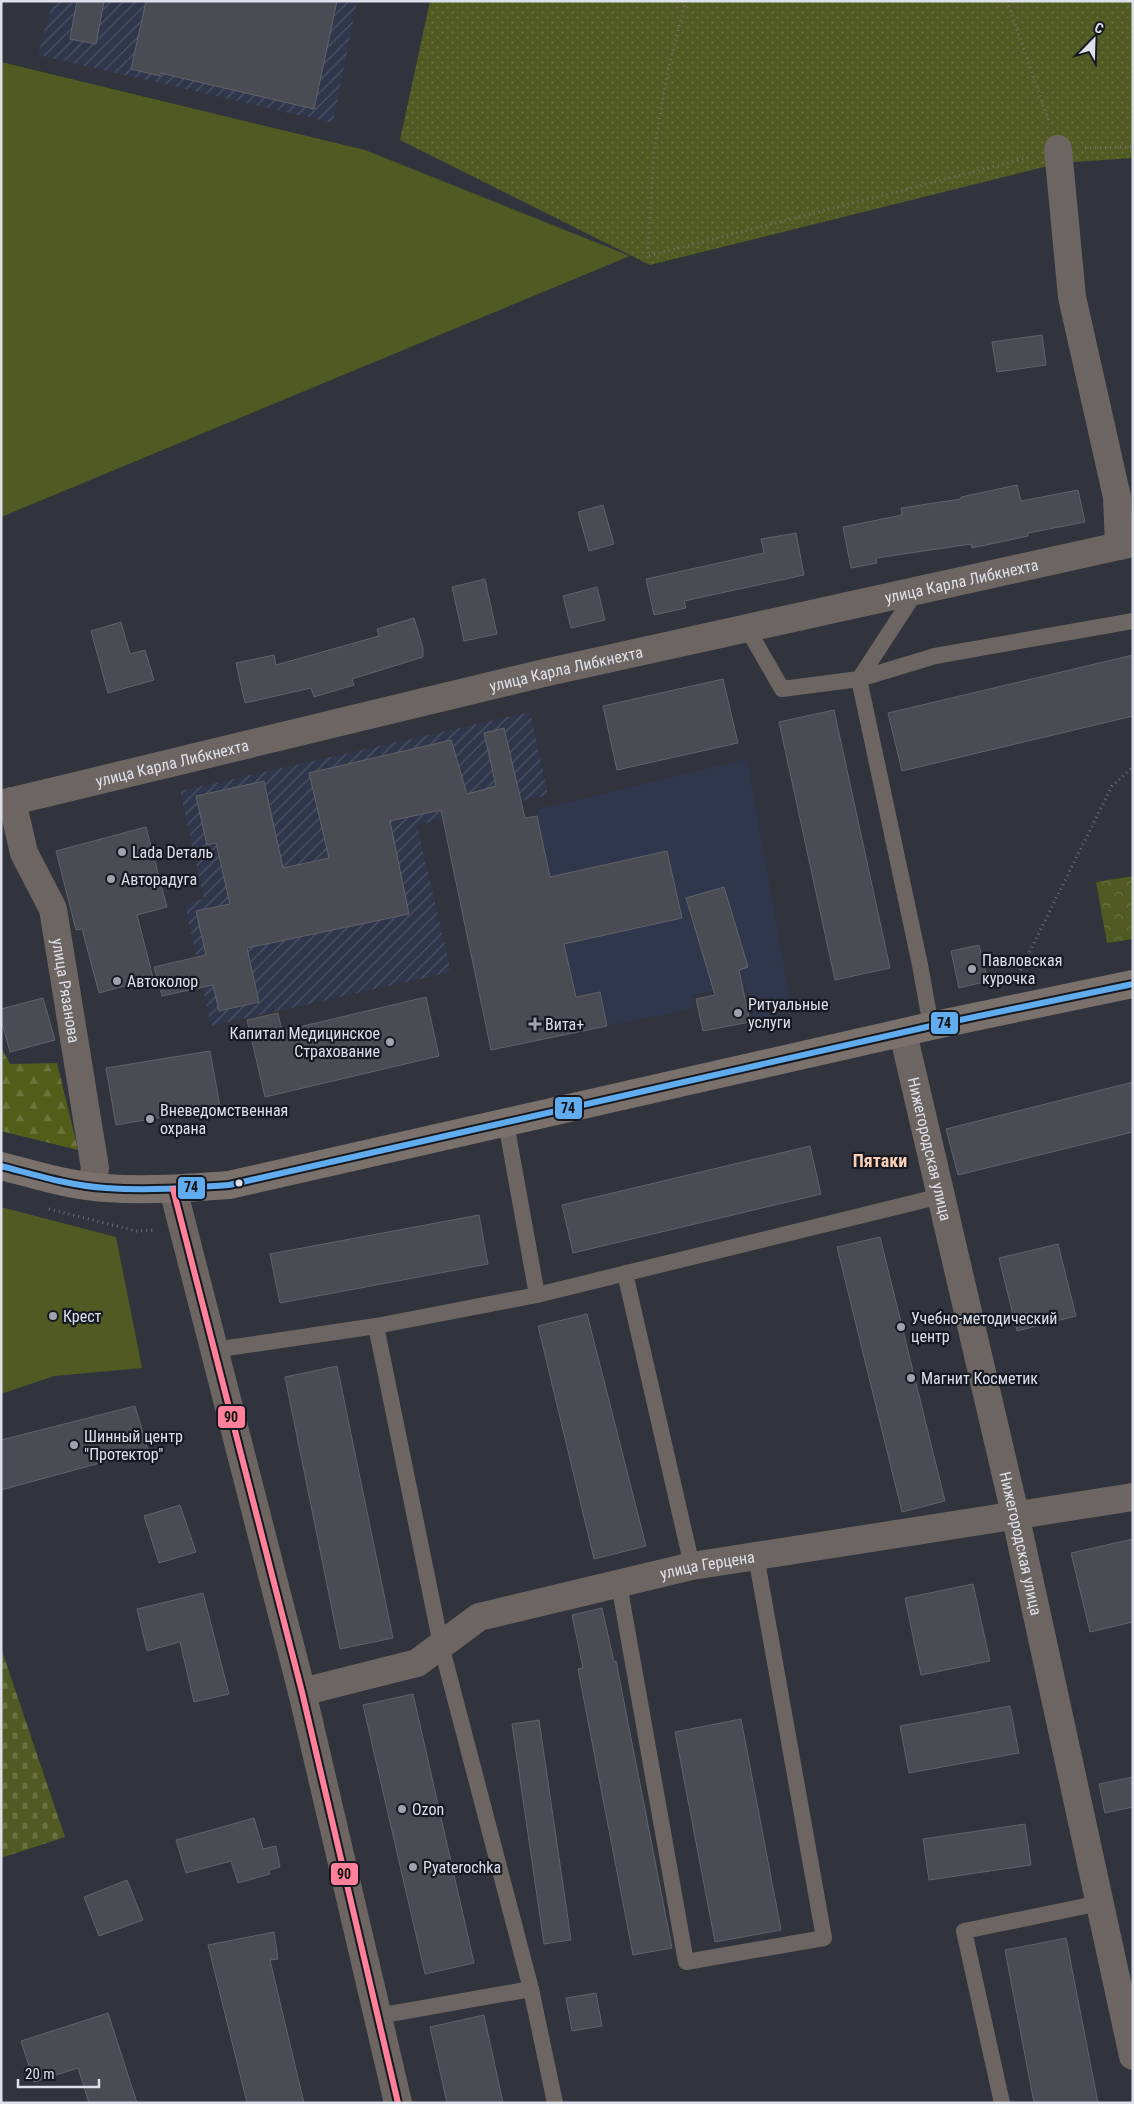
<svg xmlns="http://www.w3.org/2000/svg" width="1134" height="2104" font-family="'Roboto Condensed',sans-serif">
	<defs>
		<pattern id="industrial-furrows" width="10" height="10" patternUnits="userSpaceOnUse" patternTransform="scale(1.25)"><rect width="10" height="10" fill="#30364b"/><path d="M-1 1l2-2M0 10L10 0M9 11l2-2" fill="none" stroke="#4e5365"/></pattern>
		<pattern id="forest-firs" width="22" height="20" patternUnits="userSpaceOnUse" patternTransform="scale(1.25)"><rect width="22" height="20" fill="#535d1a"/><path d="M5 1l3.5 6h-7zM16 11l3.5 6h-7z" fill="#6b743b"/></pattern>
		<pattern id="cemetery-stones" width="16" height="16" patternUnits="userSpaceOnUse" patternTransform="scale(1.25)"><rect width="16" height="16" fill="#515a22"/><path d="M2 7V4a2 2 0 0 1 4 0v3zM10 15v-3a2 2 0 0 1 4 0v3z" fill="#6a7142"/></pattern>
		<pattern id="park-crowns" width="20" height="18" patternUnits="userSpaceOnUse" patternTransform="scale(1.25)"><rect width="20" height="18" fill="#515a22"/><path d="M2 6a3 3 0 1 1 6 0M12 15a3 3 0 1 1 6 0" fill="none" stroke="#6a7142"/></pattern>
		<pattern id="garden-dots" width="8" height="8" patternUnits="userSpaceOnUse" patternTransform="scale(1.25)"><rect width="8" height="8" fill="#515a22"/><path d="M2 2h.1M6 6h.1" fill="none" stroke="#6a7142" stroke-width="1.8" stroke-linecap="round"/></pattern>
	</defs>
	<rect width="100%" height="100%" fill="#31343c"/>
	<path fill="#30364b" d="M 747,759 L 792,1011 L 757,1022 L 745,984 L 692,996 L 693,1009 L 607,1026 L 600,992 L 576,997 L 537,816 L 538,809 Z"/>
	<g fill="url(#industrial-furrows)">
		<path d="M 53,1 L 357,1 L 333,123 L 38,55 Z"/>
		<path d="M 530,712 L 548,795 L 417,825 L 451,972 L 211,1026 L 185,904 L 204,899 L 180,791 Z"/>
	</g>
	<g fill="#515a22">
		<path d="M 1,62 L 365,150 L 630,256 L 1,517 Z"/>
		<path d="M 1,1207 L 116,1237 L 142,1368 L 54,1376 L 1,1394 Z"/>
	</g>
	<path fill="url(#forest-firs)" d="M 1,1047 L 10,1064 L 57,1063 L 78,1150 L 1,1131 Z"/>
	<path fill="url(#cemetery-stones)" d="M 1,1648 L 65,1837 L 1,1858 Z"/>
	<path fill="url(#park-crowns)" d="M 1133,876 L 1133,939 L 1107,943 L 1096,882 Z"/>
	<path fill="url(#garden-dots)" d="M 430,1 L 1133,1 L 1133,158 L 1060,163 L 650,265 L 400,140 Z"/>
	<g fill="#4a4c53" stroke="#61636b">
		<path d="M 77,1 L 104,1 L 96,44 L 70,39 Z"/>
		<path d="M 146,1 L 337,1 L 314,109 L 160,73 L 160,76 L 131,69 Z"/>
		<path d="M 1042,335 L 1046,365 L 997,372 L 992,342 Z"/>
		<path d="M 1017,485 L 1021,501 L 1078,490 L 1085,522 L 1028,533 L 1028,536 L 972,548 L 971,544 L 876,558 L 877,563 L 851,568 L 843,527 L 902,515 L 901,508 L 961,499 L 961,497 Z"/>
		<path d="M 603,505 L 614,544 L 589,551 L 578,512 Z"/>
		<path d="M 796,533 L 804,575 L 684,601 L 686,608 L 654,615 L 646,579 L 764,553 L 761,539 Z"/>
		<path d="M 485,579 L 497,634 L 464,641 L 452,587 Z"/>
		<path d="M 597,587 L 605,620 L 571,628 L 563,596 Z"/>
		<path d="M 414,618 L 423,648 L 423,657 L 352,679 L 354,685 L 314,697 L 311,688 L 245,703 L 236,663 L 274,655 L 276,665 L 379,636 L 377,629 Z"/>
		<path d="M 121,622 L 130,654 L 145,650 L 154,680 L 108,693 L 91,631 Z"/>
		<path d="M 1133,655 L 1133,716 L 902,771 L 888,713 Z"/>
		<path d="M 723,679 L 738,743 L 617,770 L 603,706 Z"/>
		<path d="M 834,710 L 890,968 L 835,980 L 779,722 Z"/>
		<path d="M 504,728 L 525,818 L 537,816 L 550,877 L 667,851 L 682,918 L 564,944 L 576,997 L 600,992 L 607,1026 L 491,1050 L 441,810 L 390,821 L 409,914 L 247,948 L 259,1002 L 219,1011 L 213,985 L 162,996 L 154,967 L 206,955 L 196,911 L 230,904 L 216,843 L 207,845 L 196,796 L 264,781 L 283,868 L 329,858 L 309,773 L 451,740 L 467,794 L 496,786 L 484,733 Z"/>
		<path d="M 146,827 L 167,907 L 137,915 L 153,978 L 99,993 L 82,929 L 76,930 L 56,851 Z"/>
		<path d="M 724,887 L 748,967 L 739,970 L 750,1022 L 703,1031 L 696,999 L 715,995 L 686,898 Z"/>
		<path d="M 979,945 L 988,981 L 959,988 L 951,951 Z"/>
		<path d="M 426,997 L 439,1056 L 265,1097 L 247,1020 L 278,1013 L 282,1031 Z"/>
		<path d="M 43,998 L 55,1040 L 10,1052 L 1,1019 L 1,1009 Z"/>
		<path d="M 210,1051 L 220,1107 L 116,1125 L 106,1068 Z"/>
		<path d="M 1133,1082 L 1133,1132 L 958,1175 L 946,1129 Z"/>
		<path d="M 810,1146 L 821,1194 L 573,1253 L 562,1205 Z"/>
		<path d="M 479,1215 L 488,1264 L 280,1303 L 270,1254 Z"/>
		<path d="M 880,1237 L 945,1501 L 902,1512 L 837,1247 Z"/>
		<path d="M 1058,1244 L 1076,1316 L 1017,1331 L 999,1258 Z"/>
		<path d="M 587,1314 L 646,1546 L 594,1559 L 538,1326 Z"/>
		<path d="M 337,1366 L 393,1638 L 340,1649 L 285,1377 Z"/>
		<path d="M 135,1406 L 148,1450 L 1,1490 L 1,1440 Z"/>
		<path d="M 180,1505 L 196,1552 L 159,1563 L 144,1516 Z"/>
		<path d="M 1133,1539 L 1133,1622 L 1090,1632 L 1071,1553 Z"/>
		<path d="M 973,1584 L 990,1661 L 921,1675 L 905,1598 Z"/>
		<path d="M 203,1593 L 229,1694 L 194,1702 L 180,1642 L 147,1651 L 137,1609 Z"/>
		<path d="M 602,1608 L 614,1662 L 616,1661 L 672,1948 L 633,1955 L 578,1669 L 583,1668 L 572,1615 Z"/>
		<path d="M 413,1694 L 474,1963 L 425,1974 L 363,1705 Z"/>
		<path d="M 1010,1706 L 1019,1753 L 909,1773 L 900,1726 Z"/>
		<path d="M 741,1719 L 781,1930 L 715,1942 L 675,1732 Z"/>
		<path d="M 539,1720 L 571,1940 L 544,1944 L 512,1724 Z"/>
		<path d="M 1133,1777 L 1133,1807 L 1105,1813 L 1099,1784 Z"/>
		<path d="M 254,1818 L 263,1849 L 276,1846 L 280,1867 L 269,1870 L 270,1874 L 238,1883 L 231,1861 L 186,1873 L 176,1840 Z"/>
		<path d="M 1025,1824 L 1031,1865 L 929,1880 L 923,1839 Z"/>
		<path d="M 127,1880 L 143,1920 L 99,1936 L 84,1897 Z"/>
		<path d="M 274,1932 L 278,1959 L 270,1960 L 304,2103 L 247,2103 L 208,1945 Z"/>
		<path d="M 1066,1938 L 1098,2103 L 1034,2103 L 1005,1950 Z"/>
		<path d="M 596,1993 L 602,2026 L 572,2031 L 566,1998 Z"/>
		<path d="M 108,2013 L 137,2103 L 89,2103 L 78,2068 L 34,2082 L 21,2041 Z"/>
		<path d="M 484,2015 L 503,2103 L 447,2103 L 430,2027 Z"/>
	</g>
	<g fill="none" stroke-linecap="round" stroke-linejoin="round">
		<g stroke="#736f6e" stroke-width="3" stroke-dasharray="1 4" stroke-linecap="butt">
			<path d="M 686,1 L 668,69 L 654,151 L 648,256 L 1031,157"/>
			<path d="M 1007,1 L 1050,124"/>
			<path d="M 1085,148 L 1133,147"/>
			<path d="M 1016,979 L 1112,786 L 1133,767"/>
			<path d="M 49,1209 L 136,1231 L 155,1230"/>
		</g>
		<g stroke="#6d6561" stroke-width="16">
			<path d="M 747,628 L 782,689 L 859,679 L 917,590"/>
			<path d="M 931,1026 L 920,965 L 859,679 L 935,656 L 1133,621"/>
			<path d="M 506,1123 L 537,1295"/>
			<path d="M 625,1273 L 692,1566"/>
			<path d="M 376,1326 L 441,1645 L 531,1989"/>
			<path d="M 214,1350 L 376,1326 L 537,1295 L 941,1196"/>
			<path d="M 619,1584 L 686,1962 L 824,1938 L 756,1556"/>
			<path d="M 378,2016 L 531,1989 L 555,2103"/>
			<path d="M 1002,2103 L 964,1931 L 1100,1903"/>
		</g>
		<g stroke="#6d6561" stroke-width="28">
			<path d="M 1058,149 L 1072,297 L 1117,497 L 1119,546"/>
			<path id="s1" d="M 12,801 L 24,853 L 53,909 L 95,1168 L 92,1186"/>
			<path id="s2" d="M 1,804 L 544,673 L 1133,543"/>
			<path id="s3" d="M 903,1033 L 1015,1514 L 1133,2056"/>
			<path d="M 173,1189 L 302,1692 L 398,2103"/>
			<path id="s4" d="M 302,1692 L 417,1663 L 479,1617 L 692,1566 L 1133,1497"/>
		</g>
		<path stroke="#7a706c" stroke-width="28" d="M 1,1166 C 36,1175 71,1186 106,1188 C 147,1191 188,1188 229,1185 L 931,1026 L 1133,984"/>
		<g stroke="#171921" stroke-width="10">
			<path id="bus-1" d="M 1,1166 C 36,1175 71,1186 106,1188 C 147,1191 188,1188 229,1185 L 931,1026 L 1133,984"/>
		</g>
		<g stroke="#171921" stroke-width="10">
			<path id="bus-2" d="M 173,1189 L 302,1692 L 398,2103"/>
		</g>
		<use href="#bus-1" stroke="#60acee" stroke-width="6"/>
		<use href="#bus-2" stroke="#ff8098" stroke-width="6"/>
	</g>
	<g fill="#a1a4ae" stroke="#171921" stroke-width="2">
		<circle cx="122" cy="852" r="5"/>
		<circle cx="111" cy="879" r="5"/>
		<circle cx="972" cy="969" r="5"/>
		<circle cx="117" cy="981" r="5"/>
		<circle cx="738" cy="1013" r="5"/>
		<path d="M532.5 1016.5h5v5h5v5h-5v5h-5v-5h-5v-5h5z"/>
		<circle cx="390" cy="1042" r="5"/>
		<circle cx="150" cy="1119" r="5"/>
		<circle cx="53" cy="1316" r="5"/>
		<circle cx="901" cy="1327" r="5"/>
		<circle cx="911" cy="1378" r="5"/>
		<circle cx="74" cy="1445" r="5"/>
		<circle cx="402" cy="1809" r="5"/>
		<circle cx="413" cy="1867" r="5"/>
	</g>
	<circle fill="#dde0eb" stroke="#171921" stroke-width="2" cx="239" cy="1183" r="4.5"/>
	<g text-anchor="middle" stroke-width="4.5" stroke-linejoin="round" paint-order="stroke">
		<g font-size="16" fill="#dde0eb" stroke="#171921">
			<text dy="6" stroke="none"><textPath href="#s2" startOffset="986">улица Карла Либкнехта</textPath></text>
			<text dy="6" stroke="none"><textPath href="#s2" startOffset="581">улица Карла Либкнехта</textPath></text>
			<text dy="6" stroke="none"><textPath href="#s2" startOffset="176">улица Карла Либкнехта</textPath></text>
			<text dy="6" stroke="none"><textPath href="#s1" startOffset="199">улица Рязанова</textPath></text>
			<text dy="6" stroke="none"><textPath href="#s3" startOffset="119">Нижегородская улица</textPath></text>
			<text dy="6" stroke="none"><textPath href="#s3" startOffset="524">Нижегородская улица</textPath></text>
			<text dy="6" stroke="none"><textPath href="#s4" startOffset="430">улица Герцена</textPath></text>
		</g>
		<g font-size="16" fill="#dde0eb" stroke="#171921" text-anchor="start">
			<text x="132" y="858">Lada Dеталь</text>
			<text x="121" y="885">Авторадуга</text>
			<text x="982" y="966">Павловская<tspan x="982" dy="18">курочка</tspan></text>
			<text x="127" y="987">Автоколор</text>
			<text x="748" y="1010">Ритуальные<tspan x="748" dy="18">услуги</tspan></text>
			<text x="545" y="1030">Вита+</text>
			<text x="380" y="1039" text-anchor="end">Капитал Медицинское<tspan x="380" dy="18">Страхование</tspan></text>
			<text x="160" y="1116">Вневедомственная<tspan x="160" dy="18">охрана</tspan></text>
			<text x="63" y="1322">Крест</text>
			<text x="911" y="1324">Учебно-методический<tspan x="911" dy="18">центр</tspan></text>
			<text x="921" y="1384">Магнит Косметик</text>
			<text x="84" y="1442">Шинный центр<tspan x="84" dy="18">"Протектор"</tspan></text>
			<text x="412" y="1815">Ozon</text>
			<text x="423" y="1873">Pyaterochka</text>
		</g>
		<g font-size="18" font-weight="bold" fill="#fbceb7" stroke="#171921">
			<text x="880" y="1167">Пятаки</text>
		</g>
	</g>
	<g stroke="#171921" stroke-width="2">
		<rect x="930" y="1011" width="29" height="24" rx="5" fill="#60acee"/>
		<rect x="554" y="1096" width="29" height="24" rx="5" fill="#60acee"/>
		<rect x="177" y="1176" width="29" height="24" rx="5" fill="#60acee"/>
		<rect x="217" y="1405" width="29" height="24" rx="5" fill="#ff8098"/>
		<rect x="330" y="1862" width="29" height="24" rx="5" fill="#ff8098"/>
	</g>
	<g font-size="14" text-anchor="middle" font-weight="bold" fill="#111">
		<text x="944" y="1028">74</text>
		<text x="568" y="1113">74</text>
		<text x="191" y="1192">74</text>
		<text x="231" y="1422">90</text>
		<text x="344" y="1879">90</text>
	</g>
	<rect width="1134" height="2104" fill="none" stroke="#dde0eb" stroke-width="5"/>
	<g transform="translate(1094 40) rotate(23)" stroke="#171921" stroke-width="4" paint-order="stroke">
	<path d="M0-4L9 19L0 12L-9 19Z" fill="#dde0eb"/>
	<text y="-8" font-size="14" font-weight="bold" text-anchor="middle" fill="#dde0eb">С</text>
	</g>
	<path d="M18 2079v8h81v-8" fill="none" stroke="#dde0eb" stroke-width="2.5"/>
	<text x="25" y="2079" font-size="15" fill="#dde0eb" stroke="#171921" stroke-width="4" paint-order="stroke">20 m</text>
</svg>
